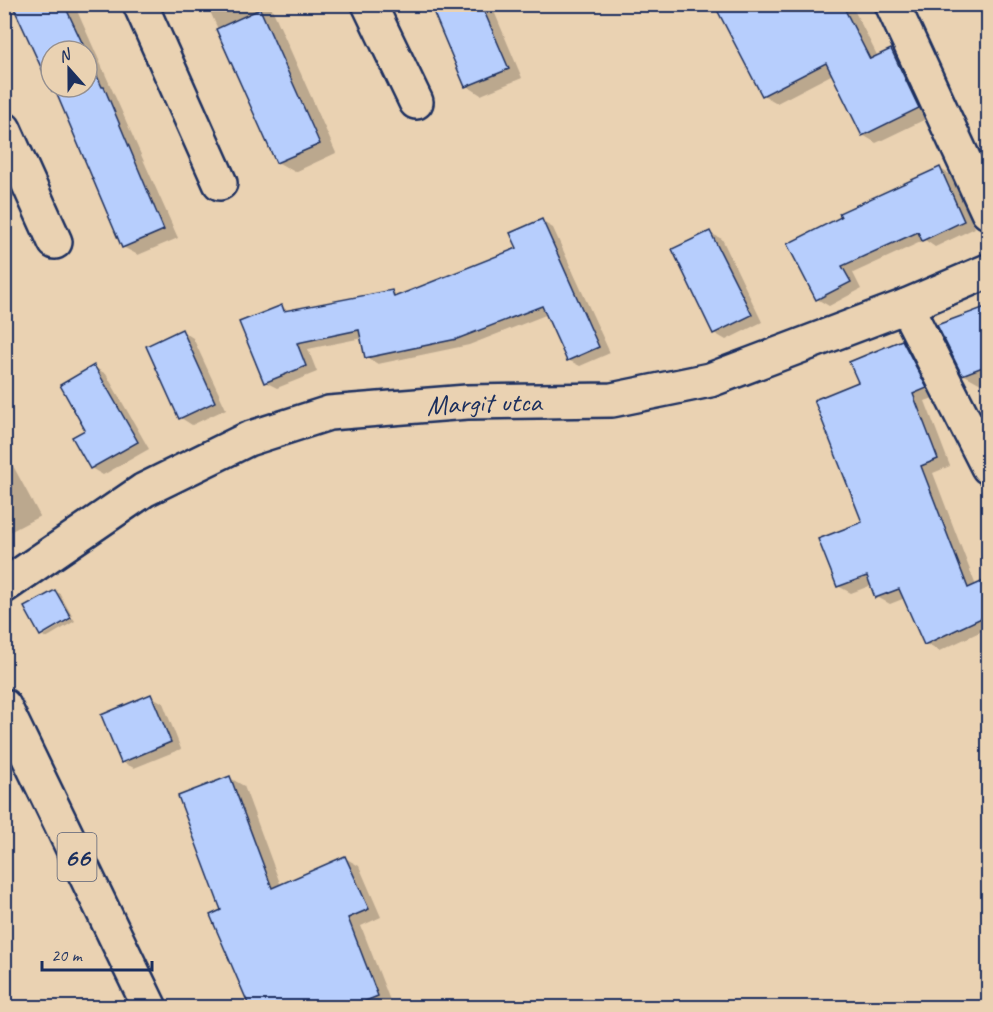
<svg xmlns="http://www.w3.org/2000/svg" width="993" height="1012" font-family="Caveat,sans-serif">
	<rect width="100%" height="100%" fill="#ead2b2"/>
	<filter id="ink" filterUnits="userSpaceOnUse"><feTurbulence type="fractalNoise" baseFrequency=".0167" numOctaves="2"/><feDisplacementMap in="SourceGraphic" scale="12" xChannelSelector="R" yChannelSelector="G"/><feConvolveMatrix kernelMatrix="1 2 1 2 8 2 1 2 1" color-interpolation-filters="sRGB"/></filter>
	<g filter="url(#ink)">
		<g fill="#0003">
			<path d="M 14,4 L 74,4 L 178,238 L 138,255 L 123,247 L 58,93 L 52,87 L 87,87 L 87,51 L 51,51 L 51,85 Z"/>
			<path d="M 201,4 L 270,4 L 336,153 L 295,172 L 277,162 L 209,9 Z"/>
			<path d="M 432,4 L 491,4 L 522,78 L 481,95 L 467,86 Z"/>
			<path d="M 716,4 L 851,4 L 878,57 L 891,51 L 904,59 L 932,116 L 876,143 L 863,135 L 833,74 L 777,103 L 763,95 Z"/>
			<path d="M 940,169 L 951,175 L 975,228 L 935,247 L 925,240 L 853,273 L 861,289 L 829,306 L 817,299 L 843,217 Z"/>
			<path d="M 541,221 L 553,228 L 610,353 L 580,366 L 568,360 L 548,314 L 469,345 L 378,364 L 366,357 L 362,338 L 308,349 L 317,372 L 277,388 L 265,382 L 282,307 L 289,311 L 392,292 L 400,296 L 519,249 Z"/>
			<path d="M 710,233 L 722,239 L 762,322 L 726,340 L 714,333 Z"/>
			<path d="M 988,307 L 988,381 L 981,384 L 963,374 L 939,326 Z"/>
			<path d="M 182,331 L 193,338 L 226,409 L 192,425 L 181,418 Z"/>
			<path d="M 902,342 L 915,350 L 939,396 L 925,401 L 950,466 L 933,473 L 976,586 L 988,580 L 988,635 L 982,631 L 939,651 L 926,644 L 905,598 L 890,604 L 877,597 L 872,585 L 851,593 L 838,586 L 864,523 L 859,383 Z"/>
			<path d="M 94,367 L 106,374 L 149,449 L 103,475 L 91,468 L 87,430 Z"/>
			<path d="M 4,458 L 11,462 L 40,516 L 4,535 Z"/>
			<path d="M 55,591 L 60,594 L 72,616 L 42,633 L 42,635 L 41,635 Z"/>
			<path d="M 73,618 L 75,621 L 46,638 L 43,636 Z"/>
			<path d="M 151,696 L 163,703 L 181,749 L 134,768 L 122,762 Z"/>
			<path d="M 230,778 L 244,786 L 281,886 L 345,858 L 359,866 L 381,917 L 361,926 L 391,1003 L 380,1008 L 250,1008 L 223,911 Z"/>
		</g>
		<g fill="#b7cefd" stroke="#1b2f5e" stroke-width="1.5">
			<path d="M 12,4 L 64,4 L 86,51 L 51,51 L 51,87 L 87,87 L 87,54 L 102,87 L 104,87 L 164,230 L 122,248 L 55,90 L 52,91 Z"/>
			<path d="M 430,4 L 481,4 L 509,69 L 465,87 Z"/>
			<path d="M 714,4 L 842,4 L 870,59 L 891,49 L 919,108 L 862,136 L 826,63 L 762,96 Z"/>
			<path d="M 260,9 L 320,144 L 276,163 L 216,29 Z"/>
			<path d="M 940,167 L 964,221 L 922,241 L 918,232 L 842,266 L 851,282 L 816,300 L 787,244 L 841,217 L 839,213 Z"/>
			<path d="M 542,219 L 599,347 L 567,361 L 542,306 L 457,339 L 365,358 L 359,330 L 297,343 L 306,366 L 264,383 L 239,322 L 282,305 L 284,311 L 392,290 L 394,297 L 517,248 L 510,233 Z"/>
			<path d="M 710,231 L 752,315 L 713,334 L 672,249 Z"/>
			<path d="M 988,306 L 988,365 L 962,375 L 937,325 Z"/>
			<path d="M 182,329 L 215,402 L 179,419 L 146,346 Z"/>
			<path d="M 902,340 L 927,388 L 913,394 L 938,459 L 921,466 L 968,588 L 988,579 L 988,615 L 924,645 L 899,589 L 875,598 L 867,576 L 837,587 L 818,539 L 862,522 L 814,400 L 858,382 L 849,362 Z"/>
			<path d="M 94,365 L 138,442 L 90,469 L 72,437 L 85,430 L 60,385 Z"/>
			<path d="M 55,590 L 71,618 L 40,636 L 24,607 Z"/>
			<path d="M 151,694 L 171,742 L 121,763 L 101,715 Z"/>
			<path d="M 230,776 L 272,888 L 345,856 L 369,909 L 348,918 L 378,996 L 348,1008 L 250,1008 L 210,915 L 221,910 L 178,796 Z"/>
		</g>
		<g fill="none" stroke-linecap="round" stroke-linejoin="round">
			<g stroke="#1b2f5e" stroke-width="38">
				<g id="street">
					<path d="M 140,4 L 220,183"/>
					<path d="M 369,4 L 416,102"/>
					<path d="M 892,4 L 988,212"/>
					<path d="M 4,129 L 55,242"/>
					<path d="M 906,306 L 988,467"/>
					<path id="s1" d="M 4,586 L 144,490 L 248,439 L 329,413 L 467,402 L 612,400 L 710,380 L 906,306 L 988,271"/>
				</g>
			</g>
			<g stroke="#1b2f5e" stroke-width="38">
				<path id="primary" d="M 4,706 L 150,1008"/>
			</g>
			<use href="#street" stroke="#ead2b2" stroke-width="33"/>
			<use href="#primary" stroke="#ead2b2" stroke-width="33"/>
		</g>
	</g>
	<g text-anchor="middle" stroke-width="4.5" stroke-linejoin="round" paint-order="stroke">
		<rect fill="#ead2b2" stroke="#596077" stroke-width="1.5" x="57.5" y="833" width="39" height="48" rx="4.5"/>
		<g font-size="27" font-weight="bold" fill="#1b2f5e">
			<text x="77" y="866">66</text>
		</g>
		<g font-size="28" fill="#1b2f5e" stroke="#ead2b2">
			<text dy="10" stroke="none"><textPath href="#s1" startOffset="526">Margit utca</textPath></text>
		</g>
	</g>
	<rect width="993" height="1012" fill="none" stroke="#ead2b2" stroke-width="24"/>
	<rect x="12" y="12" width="969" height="988" fill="none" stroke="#1b2f5e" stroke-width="2" filter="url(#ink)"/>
	<g transform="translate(69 69) rotate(339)"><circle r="28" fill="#ead2b2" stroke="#979190" stroke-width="1.5"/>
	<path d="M0-4.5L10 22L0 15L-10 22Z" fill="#1b2f5e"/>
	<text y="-9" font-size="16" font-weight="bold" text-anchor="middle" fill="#1b2f5e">N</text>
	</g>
	<path d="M42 961v9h110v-9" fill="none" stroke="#1b2f5e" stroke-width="3"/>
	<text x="51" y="961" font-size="18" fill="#1b2f5e" stroke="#ead2b2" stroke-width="4.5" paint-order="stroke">20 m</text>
</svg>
